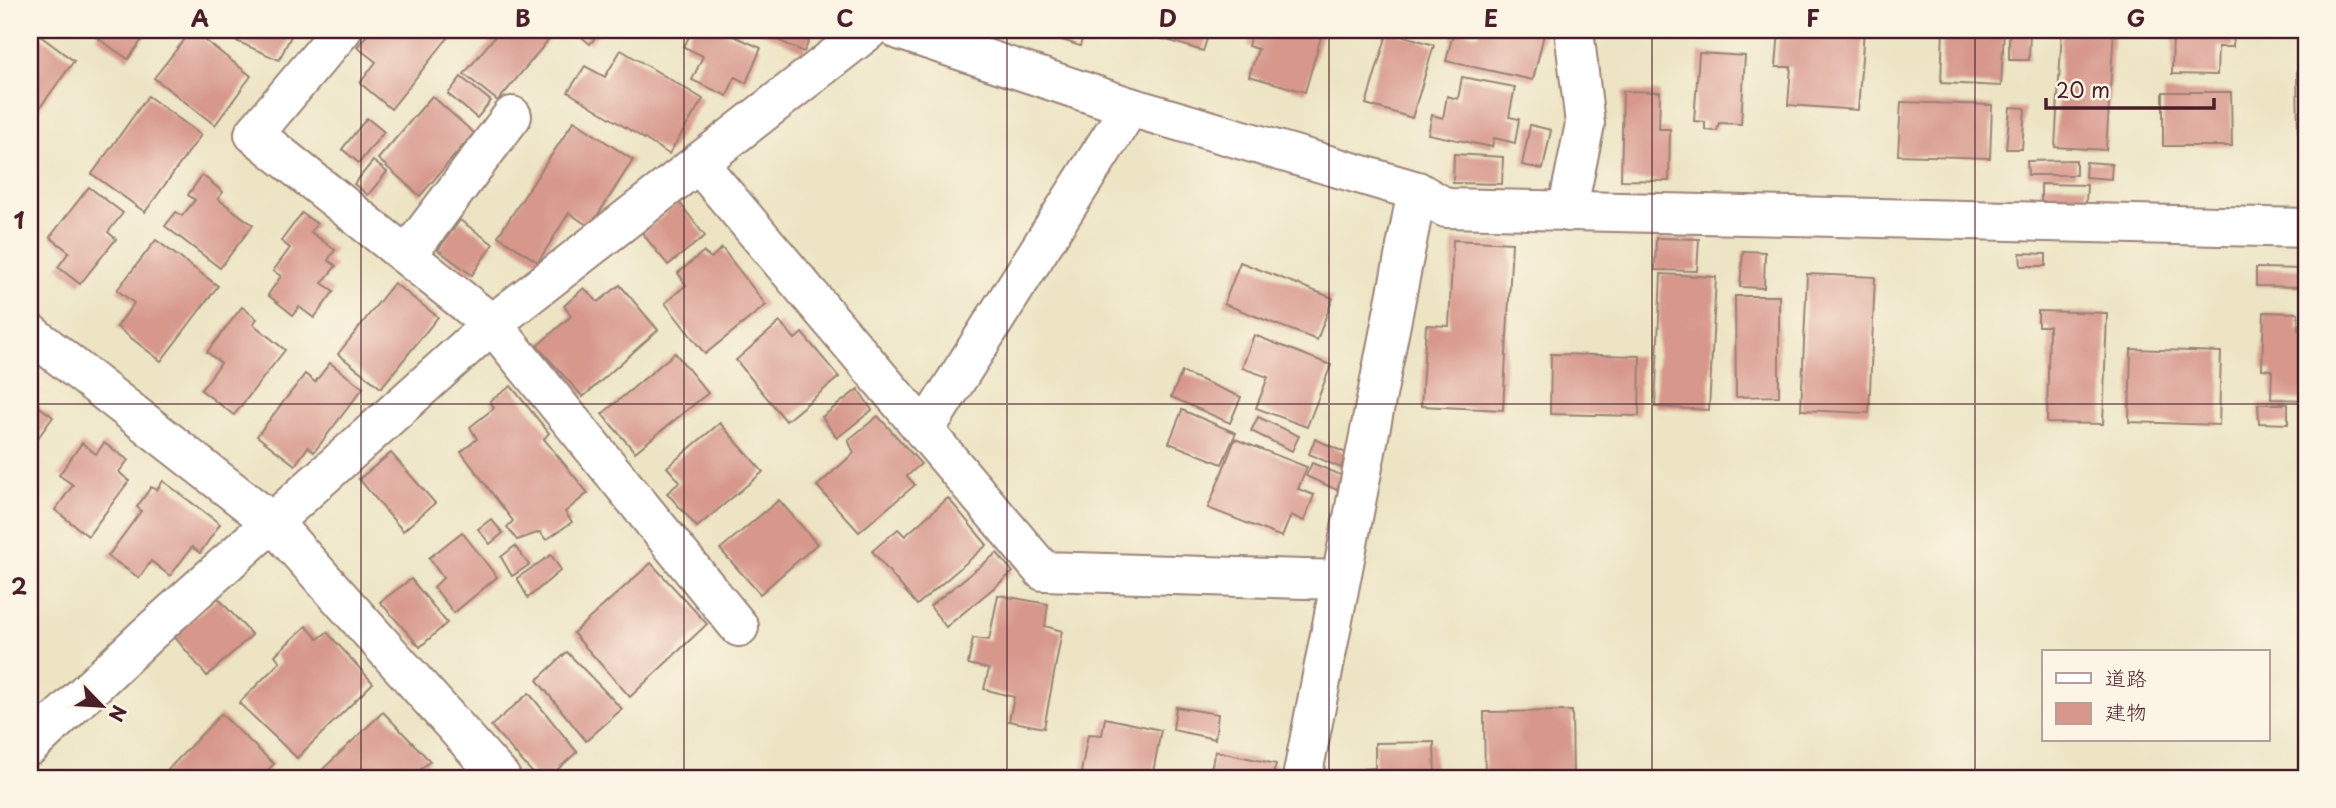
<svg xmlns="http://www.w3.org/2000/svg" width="2336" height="808" font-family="'Playpen Sans','Klee One',sans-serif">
	<rect width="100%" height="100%" fill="#fcf5e5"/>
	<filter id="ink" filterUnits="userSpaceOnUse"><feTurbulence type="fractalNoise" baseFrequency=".0143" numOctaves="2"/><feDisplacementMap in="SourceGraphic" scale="14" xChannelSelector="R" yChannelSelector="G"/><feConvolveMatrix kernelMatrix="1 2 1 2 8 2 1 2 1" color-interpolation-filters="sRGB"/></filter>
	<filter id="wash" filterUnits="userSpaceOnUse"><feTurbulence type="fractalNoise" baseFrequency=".00686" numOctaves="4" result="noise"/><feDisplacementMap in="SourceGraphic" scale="28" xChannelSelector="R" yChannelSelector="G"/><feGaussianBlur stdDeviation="1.57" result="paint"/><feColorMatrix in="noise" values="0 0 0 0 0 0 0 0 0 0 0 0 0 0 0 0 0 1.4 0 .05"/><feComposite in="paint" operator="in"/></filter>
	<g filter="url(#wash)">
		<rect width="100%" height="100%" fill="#ece4c3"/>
		<g id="blocks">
			<g fill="#d7978b">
				<path d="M 101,30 L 149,30 L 128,59 L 96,37 Z"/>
				<path d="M 192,30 L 251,76 L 215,125 L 154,78 Z"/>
				<path d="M 226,30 L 294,30 L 279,60 L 223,35 Z"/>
				<path d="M 371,30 L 454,30 L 391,109 L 360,83 L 376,62 L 357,47 Z"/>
				<path d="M 500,30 L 542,30 L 551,37 L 498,101 L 464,74 Z"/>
				<path d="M 573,30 L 601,30 L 590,44 Z"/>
				<path d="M 692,30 L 720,30 L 761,48 L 746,83 L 735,77 L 727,96 L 692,80 L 703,56 L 684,47 Z"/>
				<path d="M 756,30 L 814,30 L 804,52 Z"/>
				<path d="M 1032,30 L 1085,30 L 1080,46 Z"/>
				<path d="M 1156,30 L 1210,30 L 1203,51 L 1154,36 Z"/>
				<path d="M 1252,30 L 1323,30 L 1305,92 L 1249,76 L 1258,49 L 1248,46 Z"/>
				<path d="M 1454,30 L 1479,35 L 1480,30 L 1545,30 L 1533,80 L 1446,61 Z"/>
				<path d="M 1779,30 L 1864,30 L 1858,110 L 1788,105 L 1791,67 L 1776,67 Z"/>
				<path d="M 1943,30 L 2004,30 L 2001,86 L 1941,83 Z"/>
				<path d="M 2009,30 L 2030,30 L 2029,60 L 2009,60 Z"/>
				<path d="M 2062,30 L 2114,30 L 2106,150 L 2055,147 Z"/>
				<path d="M 2173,30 L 2234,30 L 2233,47 L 2218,47 L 2217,75 L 2172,74 Z"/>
				<path d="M 1388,31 L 1434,45 L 1412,118 L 1366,104 Z"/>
				<path d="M 36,33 L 74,61 L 30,121 L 30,41 Z"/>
				<path d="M 621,50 L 703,99 L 669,154 L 568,92 L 585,66 L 605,77 Z"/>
				<path d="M 1699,53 L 1745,56 L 1741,124 L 1719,123 L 1717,131 L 1705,130 L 1705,122 L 1694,121 Z"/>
				<path d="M 2297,71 L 2306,71 L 2306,133 L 2298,133 Z"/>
				<path d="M 461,77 L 491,101 L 477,118 L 448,94 Z"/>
				<path d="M 1462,77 L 1515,87 L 1509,117 L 1519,119 L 1515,143 L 1494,138 L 1492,147 L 1428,134 L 1432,115 L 1443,118 L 1447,96 L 1458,99 Z"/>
				<path d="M 1623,91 L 1660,92 L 1659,129 L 1670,129 L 1669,181 L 1621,180 Z"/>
				<path d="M 2163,92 L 2231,92 L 2232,146 L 2163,146 Z"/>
				<path d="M 148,96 L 201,135 L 145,212 L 92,174 Z"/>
				<path d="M 432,96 L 474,133 L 420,196 L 378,159 Z"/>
				<path d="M 1901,102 L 1992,105 L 1990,158 L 1898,155 Z"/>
				<path d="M 2010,107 L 2025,108 L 2022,149 L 2006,149 Z"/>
				<path d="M 367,118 L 384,132 L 359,163 L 342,149 Z"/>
				<path d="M 574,121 L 633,160 L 590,227 L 569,213 L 538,262 L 498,236 Z"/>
				<path d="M 1530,125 L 1551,130 L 1543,169 L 1522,165 Z"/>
				<path d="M 1454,154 L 1503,157 L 1502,184 L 1453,183 Z"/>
				<path d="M 2076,160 L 2076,175 L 2028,175 L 2027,161 Z"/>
				<path d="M 373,161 L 387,172 L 368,195 L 354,184 Z"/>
				<path d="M 2086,162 L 2112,164 L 2111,179 L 2085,177 Z"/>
				<path d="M 202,175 L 223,192 L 218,199 L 253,225 L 220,268 L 165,226 L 176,212 L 182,216 L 195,200 L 188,195 Z"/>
				<path d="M 2041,184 L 2087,185 L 2086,203 L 2041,202 Z"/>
				<path d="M 89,187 L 123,213 L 108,232 L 116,239 L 80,284 L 58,267 L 69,252 L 50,237 Z"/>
				<path d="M 679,202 L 705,236 L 668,265 L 642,233 Z"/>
				<path d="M 302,213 L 317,224 L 311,232 L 335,250 L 328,260 L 336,266 L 322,283 L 334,291 L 314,318 L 299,307 L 293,315 L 268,295 L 281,276 L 273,271 L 290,248 L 281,241 Z"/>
				<path d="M 460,220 L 493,244 L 472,275 L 438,250 Z"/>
				<path d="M 1656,238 L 1699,239 L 1697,271 L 1655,270 Z"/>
				<path d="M 156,240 L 218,286 L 161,361 L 117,327 L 134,303 L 117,290 Z"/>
				<path d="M 1453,240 L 1512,243 L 1503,410 L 1421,406 L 1426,325 L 1449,326 Z"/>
				<path d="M 722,248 L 766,305 L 705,354 L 665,303 L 686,285 L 678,273 L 703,252 L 711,258 Z"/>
				<path d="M 1743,251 L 1765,252 L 1764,288 L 1740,287 Z"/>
				<path d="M 2020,253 L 2046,254 L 2046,266 L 2021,266 Z"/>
				<path d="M 1240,262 L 1333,298 L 1317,340 L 1224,304 Z"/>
				<path d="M 2256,268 L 2306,269 L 2306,287 L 2256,286 Z"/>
				<path d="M 1661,274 L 1716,277 L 1709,410 L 1655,407 Z"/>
				<path d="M 1807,274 L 1875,277 L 1869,413 L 1801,410 Z"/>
				<path d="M 394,283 L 438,317 L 381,388 L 338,354 Z"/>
				<path d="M 620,285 L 658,330 L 583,397 L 537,346 L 571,316 L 564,306 L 584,288 L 598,302 Z"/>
				<path d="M 1735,296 L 1779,296 L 1779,396 L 1736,397 Z"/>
				<path d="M 242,307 L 257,319 L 253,324 L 285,350 L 234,415 L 201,390 L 221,363 L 207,352 Z"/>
				<path d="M 2038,311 L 2107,313 L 2103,424 L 2047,423 L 2049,326 L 2038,326 Z"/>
				<path d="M 2264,312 L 2298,313 L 2298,330 L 2306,330 L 2306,400 L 2271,399 L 2272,370 L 2262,369 Z"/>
				<path d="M 780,322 L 795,339 L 802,333 L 839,377 L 786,421 L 736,360 Z"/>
				<path d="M 1254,335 L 1331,365 L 1307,427 L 1256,408 L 1268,377 L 1242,368 Z"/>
				<path d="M 2131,349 L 2221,352 L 2219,425 L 2129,422 Z"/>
				<path d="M 675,353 L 708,393 L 635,452 L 602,414 Z"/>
				<path d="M 1551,354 L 1640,356 L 1639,416 L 1550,414 Z"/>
				<path d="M 330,363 L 363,388 L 314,452 L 308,447 L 295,465 L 257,436 L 305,374 L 315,382 Z"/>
				<path d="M 1182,372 L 1241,397 L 1230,423 L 1171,397 Z"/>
				<path d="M 511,386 L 549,433 L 544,439 L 588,493 L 565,512 L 572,522 L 546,540 L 540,532 L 517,540 L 507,527 L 513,521 L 461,452 L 477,439 L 470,427 L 494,408 L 490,401 Z"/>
				<path d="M 858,389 L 872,410 L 837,438 L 822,417 Z"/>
				<path d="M 30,400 L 53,417 L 30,449 Z"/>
				<path d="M 2258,404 L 2288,404 L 2288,424 L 2259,423 Z"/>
				<path d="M 1182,410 L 1236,433 L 1222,464 L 1169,443 Z"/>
				<path d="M 878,416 L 921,464 L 907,476 L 915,485 L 859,532 L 817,486 L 854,453 L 848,440 Z"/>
				<path d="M 1258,417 L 1299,436 L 1292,451 L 1251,431 Z"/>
				<path d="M 720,423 L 763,472 L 697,527 L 667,493 L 680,482 L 667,467 Z"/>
				<path d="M 1235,439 L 1307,467 L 1298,489 L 1314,495 L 1304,521 L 1291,515 L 1282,537 L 1208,508 Z"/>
				<path d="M 1315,439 L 1346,453 L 1341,468 L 1309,454 Z"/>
				<path d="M 82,443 L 96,454 L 104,443 L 128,460 L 119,472 L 129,481 L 88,536 L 55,510 L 73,485 L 59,475 Z"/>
				<path d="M 391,453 L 435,503 L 403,531 L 359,479 Z"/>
				<path d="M 1312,463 L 1343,476 L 1337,490 L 1306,476 Z"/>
				<path d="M 163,481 L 220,524 L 200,553 L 192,547 L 170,576 L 151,561 L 139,578 L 108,556 L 141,511 L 137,507 L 151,487 L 157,490 Z"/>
				<path d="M 948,498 L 987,545 L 917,605 L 872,551 L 898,529 L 905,536 Z"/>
				<path d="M 779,500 L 817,544 L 760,594 L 720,549 Z"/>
				<path d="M 491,519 L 503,533 L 490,544 L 478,529 Z"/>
				<path d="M 462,532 L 497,577 L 454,613 L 434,587 L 443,578 L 429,558 Z"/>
				<path d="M 515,546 L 529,565 L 512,576 L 501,557 Z"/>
				<path d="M 997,553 L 1013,572 L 946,627 L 930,606 Z"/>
				<path d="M 551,555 L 561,570 L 528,598 L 517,578 Z"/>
				<path d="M 651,563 L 707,624 L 630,697 L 573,633 Z"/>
				<path d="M 411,579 L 447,623 L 420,647 L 380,602 Z"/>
				<path d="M 998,595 L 1048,604 L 1045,626 L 1062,631 L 1044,728 L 1009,721 L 1014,697 L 984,689 L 989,669 L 968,664 L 973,638 L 989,640 Z"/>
				<path d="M 218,598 L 252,635 L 207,676 L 173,635 Z"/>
				<path d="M 306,626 L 318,639 L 327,632 L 373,683 L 297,758 L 239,703 L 280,662 L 275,655 Z"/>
				<path d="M 567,652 L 622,709 L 586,741 L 537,680 Z"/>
				<path d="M 529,693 L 577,752 L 548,778 L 537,778 L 491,726 Z"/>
				<path d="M 1176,707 L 1218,714 L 1215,739 L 1173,730 Z"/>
				<path d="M 1572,711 L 1573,778 L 1485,778 L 1484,712 Z"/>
				<path d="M 383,712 L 430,761 L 411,778 L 332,778 L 323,769 Z"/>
				<path d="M 221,714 L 274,764 L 260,778 L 160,778 Z"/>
				<path d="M 1105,718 L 1161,730 L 1152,778 L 1080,778 L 1088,734 L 1102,735 Z"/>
				<path d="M 1434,742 L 1435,778 L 1363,778 L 1363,769 L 1375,768 L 1375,743 Z"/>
				<path d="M 1215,751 L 1276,764 L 1272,778 L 1209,778 Z"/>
			</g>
		</g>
	</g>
	<g filter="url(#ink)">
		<use href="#blocks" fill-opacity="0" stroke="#9b8277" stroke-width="2"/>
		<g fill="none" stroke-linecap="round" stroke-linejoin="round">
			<g stroke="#9b8277" stroke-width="42">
				<g id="street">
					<path d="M 342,30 L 254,134 L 492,324 L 739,627"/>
					<path d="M 899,30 L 1130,107 L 1417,191 L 1446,208 L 2306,228"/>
					<path d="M 698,163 L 1043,571 L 1340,580"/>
					<path d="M 1567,212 L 1585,124 L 1574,30"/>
					<path d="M 407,255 L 512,116"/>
					<path d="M 30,333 L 273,523 L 501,778"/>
					<path d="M 924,431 L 1130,107"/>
					<path d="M 30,746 L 147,635 L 492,324 L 869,30"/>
					<path d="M 1302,778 L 1417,191"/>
				</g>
			</g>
			<use href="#street" stroke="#fff" stroke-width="38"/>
		</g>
	</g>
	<path fill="none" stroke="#4a1f2b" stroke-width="2" stroke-opacity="0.55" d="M 361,30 L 361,778M 684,30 L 684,778M 1007,30 L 1007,778M 1329,30 L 1329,778M 1652,30 L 1652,778M 1975,30 L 1975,778M 30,404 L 2306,404"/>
	<rect width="2336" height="808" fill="none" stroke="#fcf5e5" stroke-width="77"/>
	<rect x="2042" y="650" width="228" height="91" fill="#fcf5e5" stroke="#b59f9b" stroke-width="2"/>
	<rect x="2056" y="673" width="35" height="10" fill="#ffffff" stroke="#b59f9b" stroke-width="2"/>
	<text x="2105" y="686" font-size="21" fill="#4a1f2b">道路</text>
	<rect x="2056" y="703" width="35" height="21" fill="#d7978b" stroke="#b59f9b" stroke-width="2"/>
	<text x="2105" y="720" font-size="21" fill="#4a1f2b">建物</text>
	<g transform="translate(102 706) rotate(115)" stroke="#fcf5e5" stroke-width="5" paint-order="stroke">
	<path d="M0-5L12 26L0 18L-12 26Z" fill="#4a1f2b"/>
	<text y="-10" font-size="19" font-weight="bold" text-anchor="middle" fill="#4a1f2b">N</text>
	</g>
	<path d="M2046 98v10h168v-10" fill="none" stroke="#4a1f2b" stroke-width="3.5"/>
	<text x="2056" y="98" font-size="21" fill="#4a1f2b" stroke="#fcf5e5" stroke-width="5" paint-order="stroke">20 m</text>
	<rect x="38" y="38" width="2260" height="732" fill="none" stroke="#4a1f2b" stroke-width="2.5"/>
	<g font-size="23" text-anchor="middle" font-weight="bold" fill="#4a1f2b">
		<text x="200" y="27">A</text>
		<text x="523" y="27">B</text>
		<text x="845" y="27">C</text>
		<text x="1168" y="27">D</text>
		<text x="1491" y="27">E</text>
		<text x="1813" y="27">F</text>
		<text x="2136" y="27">G</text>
		<text x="19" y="229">1</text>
		<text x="19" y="595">2</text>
	</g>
</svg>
